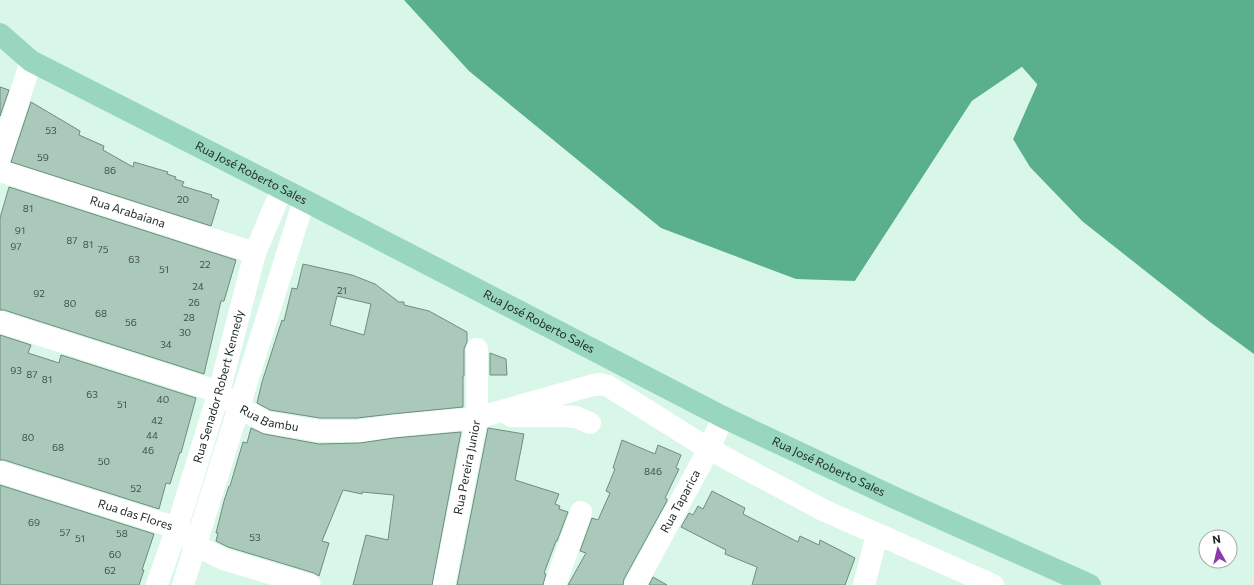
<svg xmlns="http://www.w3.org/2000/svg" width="1254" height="585" font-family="Commissioner,sans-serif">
	<rect width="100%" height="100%" fill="#d8f7e8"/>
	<path fill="#5aaf8c" d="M 404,0 L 1254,0 L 1254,354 L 1210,322 L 1082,221 L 1030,167 L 1013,139 L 1037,85 L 1022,67 L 972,101 L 855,281 L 796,279 L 661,228 L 469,71 Z"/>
	<path fill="#d8f7e8" d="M 1022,67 L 1037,84 L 1013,139 L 1012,140 L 1011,138 L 1035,85 L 1022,70 L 973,102 L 856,282 L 855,283 L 855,281 L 972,101 Z"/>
	<g fill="#abc9ba" stroke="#6f8c7e" fill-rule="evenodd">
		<path d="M 0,87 L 9,90 L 0,116 Z"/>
		<path d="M 31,102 L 80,131 L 79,135 L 104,146 L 103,150 L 133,167 L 134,162 L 168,172 L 167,174 L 176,177 L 175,179 L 184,182 L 182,186 L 212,195 L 211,197 L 219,200 L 211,226 L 11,162 Z"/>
		<path d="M 9,187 L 236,260 L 224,301 L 221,301 L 204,374 L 4,310 L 0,310 L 0,218 Z"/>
		<path d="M 303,264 L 352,275 L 375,284 L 399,302 L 404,302 L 404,305 L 429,311 L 467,332 L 467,342 L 464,349 L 464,376 L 463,376 L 463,407 L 392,414 L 357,418 L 320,418 L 270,410 L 257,403 L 262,382 L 282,320 L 284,321 L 292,288 L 297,289 ZM 337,296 L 371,304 L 364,335 L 330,325 Z"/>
		<path d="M 0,335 L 31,345 L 28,353 L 59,363 L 61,355 L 196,398 L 181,453 L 180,452 L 170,484 L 166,483 L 159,509 L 4,460 L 0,460 Z"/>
		<path d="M 490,353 L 506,359 L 507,375 L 490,375 Z"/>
		<path d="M 251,428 L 264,434 L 319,444 L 360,443 L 394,438 L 461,432 L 432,585 L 353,585 L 366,535 L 388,540 L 394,495 L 362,492 L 362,494 L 343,490 L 322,541 L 329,543 L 319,576 L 314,573 L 228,547 L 216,541 L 218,533 L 216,533 L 224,501 L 229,486 L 230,486 L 243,442 L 247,443 Z"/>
		<path d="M 488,428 L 524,434 L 515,480 L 559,494 L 555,504 L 560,506 L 559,509 L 568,512 L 557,541 L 556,541 L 544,573 L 546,574 L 543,585 L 457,585 Z"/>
		<path d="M 622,440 L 655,454 L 658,445 L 681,455 L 676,468 L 679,469 L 665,498 L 667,499 L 667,501 L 624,579 L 623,585 L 568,585 L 586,553 L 580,551 L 592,518 L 598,520 L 610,493 L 606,491 L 615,469 L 613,468 Z"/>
		<path d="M 0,485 L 154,534 L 142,570 L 144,570 L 139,585 L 0,585 Z"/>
		<path d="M 712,491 L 745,508 L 743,514 L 798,542 L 800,536 L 819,545 L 820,540 L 855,558 L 845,585 L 752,585 L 757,567 L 725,554 L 726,550 L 681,527 L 689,513 L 693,515 L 698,506 L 703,509 Z"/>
		<path d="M 653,577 L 667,585 L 649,585 Z"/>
	</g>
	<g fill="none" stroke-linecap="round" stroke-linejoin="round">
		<g stroke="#fff" stroke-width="22">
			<path d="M 0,157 L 31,61"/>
			<path id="s1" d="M 0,171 L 255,253"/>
			<path id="s2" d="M 0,322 L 219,392 L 238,407 L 266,422 L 319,431 L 358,431 L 393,426 L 477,418 L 593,385 L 600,384 L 608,386 L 709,449 L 823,510 L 993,585"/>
			<path d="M 511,416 L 558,416 L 576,417 L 590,423"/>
			<path id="s3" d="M 0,472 L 177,528 L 195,545 L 223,559 L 310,585"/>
			<path id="s4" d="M 157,585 L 177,528 L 219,392 L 255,253 L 282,189"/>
			<path d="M 183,585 L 304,200"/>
			<path id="s5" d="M 444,585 L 477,418 L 477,349"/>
			<path d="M 555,585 L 581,512"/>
			<path id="s6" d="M 635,585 L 709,449 L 723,417"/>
			<path d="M 864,585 L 877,535"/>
		</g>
		<path stroke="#98d7be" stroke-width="22" id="s7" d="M 0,34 L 31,61 L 304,200 L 723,417 L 893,497 L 1090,585"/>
	</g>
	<g text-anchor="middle" stroke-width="3.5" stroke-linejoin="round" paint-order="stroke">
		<g font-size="10" fill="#41514a">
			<text x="51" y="134">53</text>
			<text x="43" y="161">59</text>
			<text x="110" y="174">86</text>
			<text x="183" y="203">20</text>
			<text x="28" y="212">81</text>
			<text x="20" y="234">91</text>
			<text x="72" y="244">87</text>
			<text x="88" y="248">81</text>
			<text x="16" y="250">97</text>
			<text x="103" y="253">75</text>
			<text x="134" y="263">63</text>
			<text x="205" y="268">22</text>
			<text x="164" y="273">51</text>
			<text x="198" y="290">24</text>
			<text x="342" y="294">21</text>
			<text x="39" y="297">92</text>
			<text x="194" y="306">26</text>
			<text x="70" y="307">80</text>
			<text x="101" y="317">68</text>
			<text x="189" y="321">28</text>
			<text x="131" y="326">56</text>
			<text x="185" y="336">30</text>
			<text x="166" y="348">34</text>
			<text x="16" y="374">93</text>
			<text x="32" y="378">87</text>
			<text x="47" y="383">81</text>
			<text x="92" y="398">63</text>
			<text x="163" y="403">40</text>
			<text x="122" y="408">51</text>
			<text x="157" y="424">42</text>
			<text x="152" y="439">44</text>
			<text x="28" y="441">80</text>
			<text x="58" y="451">68</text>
			<text x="148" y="454">46</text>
			<text x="104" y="465">50</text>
			<text x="653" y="475">846</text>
			<text x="136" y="492">52</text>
			<text x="34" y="526">69</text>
			<text x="65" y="536">57</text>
			<text x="122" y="537">58</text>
			<text x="255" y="541">53</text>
			<text x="80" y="542">51</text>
			<text x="115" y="558">60</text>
			<text x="110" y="574">62</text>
		</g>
		<g font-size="12" fill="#1e2924" stroke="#fff">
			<text dy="4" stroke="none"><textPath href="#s7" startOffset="288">Rua José Roberto Sales</textPath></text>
			<text dy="4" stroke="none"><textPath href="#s1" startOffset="134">Rua Arabaiana</textPath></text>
			<text dy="4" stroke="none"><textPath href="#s7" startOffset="612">Rua José Roberto Sales</textPath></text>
			<text dy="4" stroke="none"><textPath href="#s4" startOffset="208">Rua Senador Robert Kennedy</textPath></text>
			<text dy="4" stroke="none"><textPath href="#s2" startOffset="288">Rua Bambu</textPath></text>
			<text dy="4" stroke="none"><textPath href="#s5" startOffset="120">Rua Pereira Junior</textPath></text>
			<text dy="4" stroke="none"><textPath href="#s7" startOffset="936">Rua José Roberto Sales</textPath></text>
			<text dy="4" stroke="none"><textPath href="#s6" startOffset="95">Rua Taparica</textPath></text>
			<text dy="4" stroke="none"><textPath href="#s3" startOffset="142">Rua das Flores</textPath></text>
		</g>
	</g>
	<g transform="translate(1218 549) rotate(352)"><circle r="19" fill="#ffffff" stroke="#a5a9a7"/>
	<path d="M0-3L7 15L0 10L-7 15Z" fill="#8b3bab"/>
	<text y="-6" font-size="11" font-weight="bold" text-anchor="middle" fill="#1e2924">N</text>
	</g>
</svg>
